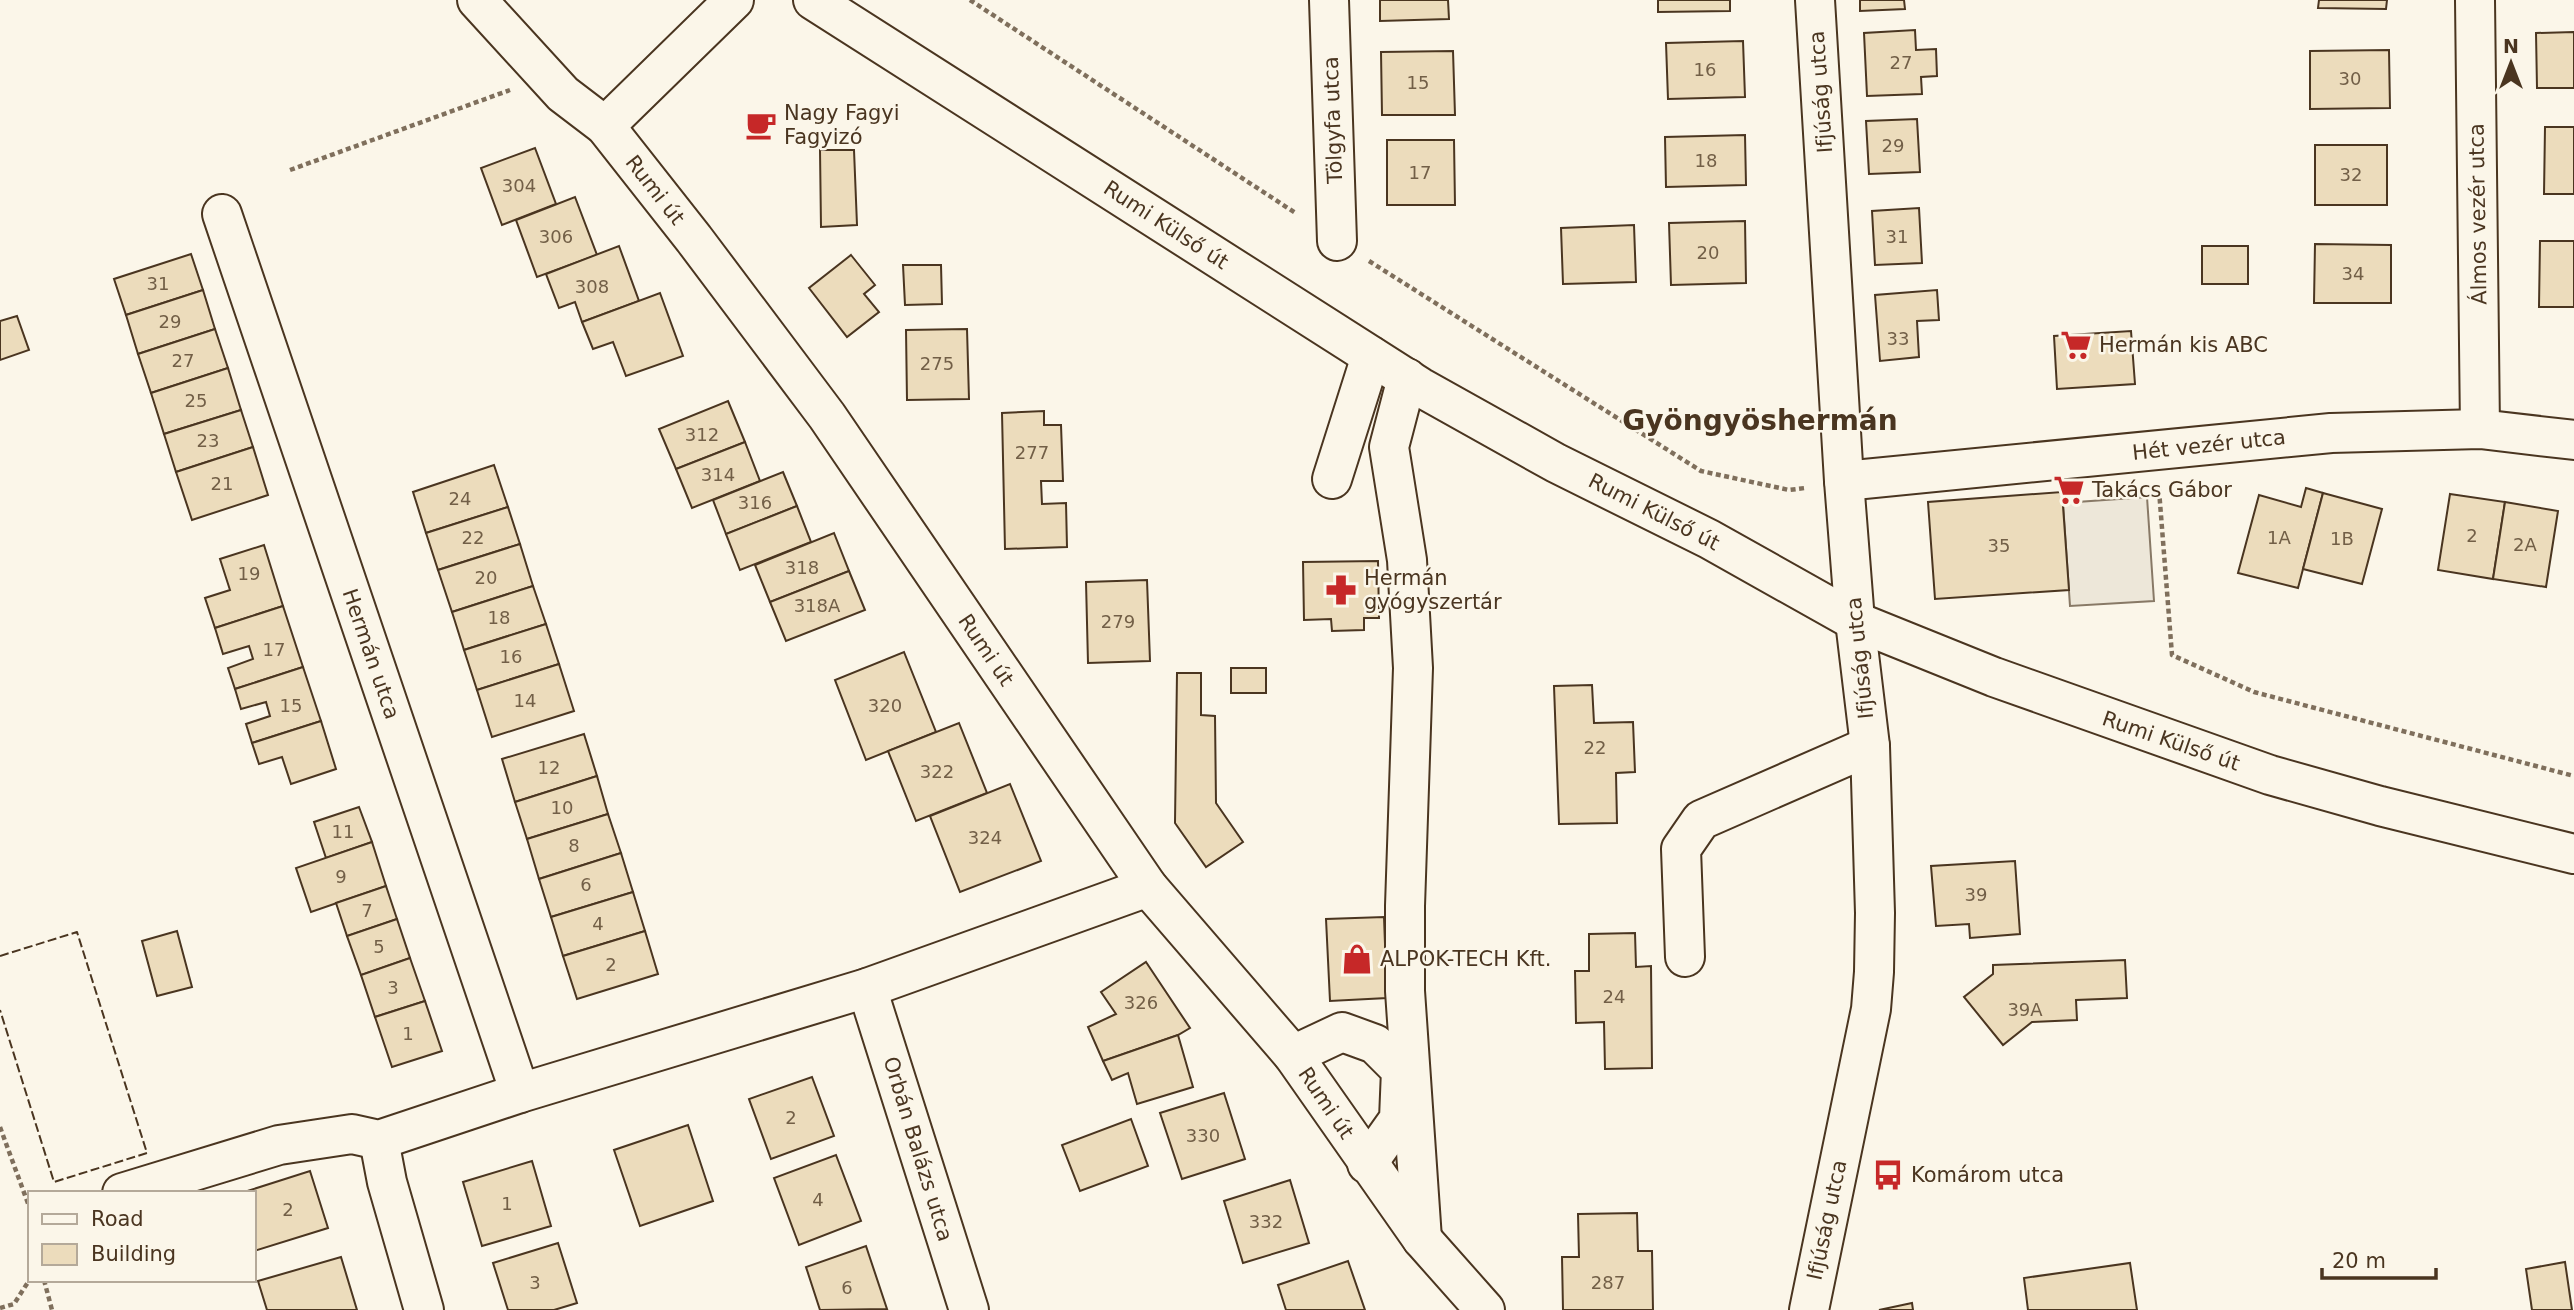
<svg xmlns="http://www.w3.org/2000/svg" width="2574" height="1310" font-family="'DejaVu Sans',sans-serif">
	<rect width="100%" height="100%" fill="#fbf6e9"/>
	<path fill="#ede7d9" stroke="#887966" stroke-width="2" d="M 2147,497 L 2154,601 L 2070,606 L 2063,503 Z"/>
	<g fill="#ecdcbc" stroke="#4a3520" stroke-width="2">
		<path d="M 1380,0 L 1448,0 L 1449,19 L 1380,21 Z"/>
		<path d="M 1658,0 L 1730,0 L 1730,11 L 1658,12 Z"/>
		<path d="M 1860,0 L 1904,0 L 1905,9 L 1860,11 Z"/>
		<path d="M 2319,0 L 2387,0 L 2386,9 L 2318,8 Z"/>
		<path d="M 1915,30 L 1916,50 L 1936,49 L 1937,76 L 1921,77 L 1922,94 L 1867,96 L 1864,33 Z"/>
		<path d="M 2574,32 L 2574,88 L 2537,88 L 2536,33 Z"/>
		<path d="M 1743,41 L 1745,97 L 1668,99 L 1666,43 Z"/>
		<path d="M 2389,50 L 2390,108 L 2310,109 L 2310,51 Z"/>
		<path d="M 1453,51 L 1455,115 L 1382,115 L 1381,52 Z"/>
		<path d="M 1917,119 L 1920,172 L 1869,174 L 1866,121 Z"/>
		<path d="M 2545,127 L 2574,127 L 2574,194 L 2544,194 Z"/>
		<path d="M 1745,135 L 1746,185 L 1666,187 L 1665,137 Z"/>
		<path d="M 1387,140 L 1454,140 L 1455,205 L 1387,205 Z"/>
		<rect x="2315" y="145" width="72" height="60"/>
		<path d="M 535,148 L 556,204 L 502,225 L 481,168 Z"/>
		<path d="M 820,150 L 854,150 L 857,225 L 821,227 Z"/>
		<path d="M 575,197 L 597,255 L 537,277 L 516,220 Z"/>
		<path d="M 1919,208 L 1922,263 L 1875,265 L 1872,211 Z"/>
		<path d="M 1745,221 L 1746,283 L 1671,285 L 1669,223 Z"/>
		<path d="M 1634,225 L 1636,282 L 1563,284 L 1561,228 Z"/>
		<path d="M 2540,241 L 2574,241 L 2574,307 L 2539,307 Z"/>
		<path d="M 2315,244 L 2391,245 L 2391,303 L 2314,303 Z"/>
		<path d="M 619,246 L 639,301 L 582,322 L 575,302 L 559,308 L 546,274 Z"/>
		<rect x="2202" y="246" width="46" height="38"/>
		<path d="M 191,254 L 203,290 L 126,315 L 114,279 Z"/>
		<path d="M 851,255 L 875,285 L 864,294 L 879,312 L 847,337 L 809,288 Z"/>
		<path d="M 903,265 L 941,265 L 942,304 L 905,305 Z"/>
		<path d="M 203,290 L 215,329 L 138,354 L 126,315 Z"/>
		<path d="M 1937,290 L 1939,320 L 1917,321 L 1919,357 L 1880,361 L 1875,295 Z"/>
		<path d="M 660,293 L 683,356 L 626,376 L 613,342 L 593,349 L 582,322 Z"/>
		<path d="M 17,316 L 29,350 L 0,360 L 0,321 Z"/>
		<path d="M 215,329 L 228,368 L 151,393 L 138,354 Z"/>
		<path d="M 967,329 L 969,399 L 907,400 L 906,330 Z"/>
		<path d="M 2131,331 L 2135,384 L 2057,389 L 2054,336 Z"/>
		<path d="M 228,368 L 241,410 L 164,434 L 151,393 Z"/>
		<path d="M 728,401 L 745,442 L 676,469 L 659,429 Z"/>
		<path d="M 241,410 L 253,447 L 176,472 L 164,434 Z"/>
		<path d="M 1044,411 L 1044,425 L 1061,425 L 1063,481 L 1041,481 L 1042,504 L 1066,503 L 1067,547 L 1005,549 L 1002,413 Z"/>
		<path d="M 745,442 L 760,481 L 692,508 L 676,469 Z"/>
		<path d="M 253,447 L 268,495 L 192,520 L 176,472 Z"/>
		<path d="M 494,465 L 508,507 L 426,533 L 413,492 Z"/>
		<path d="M 783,472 L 797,506 L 726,534 L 713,500 Z"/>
		<path d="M 2306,488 L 2323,493 L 2298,588 L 2238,573 L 2259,495 L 2301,507 Z"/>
		<path d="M 2062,492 L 2069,590 L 1935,599 L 1928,502 Z"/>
		<path d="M 2323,493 L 2382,509 L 2362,584 L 2303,569 Z"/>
		<path d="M 2450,494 L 2505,502 L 2493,579 L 2438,570 Z"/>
		<path d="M 2505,502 L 2558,511 L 2546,587 L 2493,579 Z"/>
		<path d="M 797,506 L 811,542 L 740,570 L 726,534 Z"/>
		<path d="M 508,507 L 520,544 L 438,570 L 426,533 Z"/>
		<path d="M 834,533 L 849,571 L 770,602 L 755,565 Z"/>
		<path d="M 520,544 L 533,586 L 452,612 L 438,570 Z"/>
		<path d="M 264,545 L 283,606 L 215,628 L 205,598 L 230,590 L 220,559 Z"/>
		<path d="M 1378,561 L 1379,618 L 1364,618 L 1364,630 L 1332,631 L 1331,619 L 1304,620 L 1303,562 Z"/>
		<path d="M 849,571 L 865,610 L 786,641 L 770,602 Z"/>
		<path d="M 1147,580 L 1150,661 L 1088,663 L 1086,582 Z"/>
		<path d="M 533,586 L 546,624 L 464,650 L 452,612 Z"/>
		<path d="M 283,606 L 303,667 L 235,689 L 228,668 L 253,659 L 249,646 L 223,654 L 215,628 Z"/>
		<path d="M 546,624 L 559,664 L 477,690 L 464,650 Z"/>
		<path d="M 904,652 L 936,732 L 866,760 L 835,680 Z"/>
		<path d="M 559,664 L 574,711 L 492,737 L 477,690 Z"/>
		<path d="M 303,667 L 321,721 L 252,743 L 246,724 L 270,716 L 266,702 L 241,709 L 235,689 Z"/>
		<rect x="1231" y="668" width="35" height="25"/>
		<path d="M 1177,673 L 1201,673 L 1201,715 L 1215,716 L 1216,803 L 1243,842 L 1206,867 L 1175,823 Z"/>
		<path d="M 1592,685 L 1594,723 L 1633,722 L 1635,772 L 1616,773 L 1617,823 L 1559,824 L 1554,686 Z"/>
		<path d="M 321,721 L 336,769 L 291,784 L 282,757 L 259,764 L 252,743 Z"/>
		<path d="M 959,723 L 987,793 L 916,821 L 888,751 Z"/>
		<path d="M 584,734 L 597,776 L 515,802 L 502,759 Z"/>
		<path d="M 597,776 L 608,814 L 527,839 L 515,802 Z"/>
		<path d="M 1010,784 L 1041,861 L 960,892 L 930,816 Z"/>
		<path d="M 359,807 L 372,842 L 326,858 L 314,822 Z"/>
		<path d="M 608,814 L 621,853 L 539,879 L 527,839 Z"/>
		<path d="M 372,842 L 386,886 L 311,912 L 296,868 Z"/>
		<path d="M 621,853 L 633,892 L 551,917 L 539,879 Z"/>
		<path d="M 2015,861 L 2020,934 L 1970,938 L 1969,924 L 1936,926 L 1931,866 Z"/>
		<path d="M 386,886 L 397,919 L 347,936 L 336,903 Z"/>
		<path d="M 633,892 L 645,931 L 563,956 L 551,917 Z"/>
		<path d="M 1384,917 L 1387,998 L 1330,1001 L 1326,919 Z"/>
		<path d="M 397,919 L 410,958 L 361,975 L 347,936 Z"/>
		<path d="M 177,931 L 192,987 L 157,996 L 142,941 Z"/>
		<path d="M 645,931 L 658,974 L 577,999 L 563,956 Z"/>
		<path d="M 1635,933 L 1636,967 L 1651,966 L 1652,1068 L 1605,1069 L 1604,1022 L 1576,1023 L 1575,971 L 1589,971 L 1589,934 Z"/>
		<path d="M 410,958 L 425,1001 L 375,1017 L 361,975 Z"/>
		<path d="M 2125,960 L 2127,998 L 2076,1000 L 2077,1020 L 2032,1022 L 2003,1045 L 1964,997 L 1993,974 L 1993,965 Z"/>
		<path d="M 1146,962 L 1190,1028 L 1178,1035 L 1103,1061 L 1088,1027 L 1116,1014 L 1101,992 Z"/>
		<path d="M 425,1001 L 442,1051 L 392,1067 L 375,1017 Z"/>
		<path d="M 1178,1035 L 1193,1087 L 1137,1104 L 1128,1073 L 1112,1080 L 1103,1061 Z"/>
		<path d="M 812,1077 L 834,1136 L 771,1159 L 749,1099 Z"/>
		<path d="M 1224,1093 L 1245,1159 L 1182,1179 L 1160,1113 Z"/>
		<path d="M 1131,1119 L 1148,1166 L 1080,1191 L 1062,1145 Z"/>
		<path d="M 688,1125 L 713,1201 L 640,1226 L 614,1150 Z"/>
		<path d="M 836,1155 L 861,1221 L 799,1245 L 774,1178 Z"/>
		<path d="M 532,1161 L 551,1226 L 482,1246 L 463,1182 Z"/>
		<path d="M 310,1171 L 328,1228 L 254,1251 L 254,1193 L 241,1193 Z"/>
		<path d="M 1290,1180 L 1309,1243 L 1243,1263 L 1224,1201 Z"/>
		<path d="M 1637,1213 L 1638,1251 L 1652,1251 L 1653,1310 L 1563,1310 L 1562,1257 L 1579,1257 L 1578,1214 Z"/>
		<path d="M 558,1243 L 577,1303 L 554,1310 L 508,1310 L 493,1263 Z"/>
		<path d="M 866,1246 L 887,1309 L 820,1310 L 806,1267 Z"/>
		<path d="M 341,1257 L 357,1310 L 267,1310 L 258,1281 Z"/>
		<path d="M 1348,1261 L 1365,1310 L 1286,1310 L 1278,1285 Z"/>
		<path d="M 2565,1262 L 2572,1310 L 2532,1310 L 2526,1269 Z"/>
		<path d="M 2130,1263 L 2137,1310 L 2028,1310 L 2024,1278 Z"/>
		<path d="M 1912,1303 L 1913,1310 L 1879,1310 Z"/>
	</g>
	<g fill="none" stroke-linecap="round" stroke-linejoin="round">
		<g stroke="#4a3520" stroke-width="42">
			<g id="minor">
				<path d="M 477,0 L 563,94 L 605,126 L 694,239 L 827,416 L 1148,887 L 1293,1055 L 1422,1239 L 1485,1310"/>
				<path d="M 813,0 L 1420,387 L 1556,463 L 1709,539 L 1855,621 L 1994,677 L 2270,775 L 2380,806 L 2574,854"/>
				<path d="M 1329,0 L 1337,241"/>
				<path d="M 2475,0 L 2480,429"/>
				<path d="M 605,126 L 734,0"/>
				<path d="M 222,214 L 520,1093"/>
				<path d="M 1407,378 L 1389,447 L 1407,560 L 1413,668 L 1405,906 L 1405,991 L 1422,1239"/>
				<path d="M 1332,479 L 1371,356"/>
				<path d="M 1844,481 L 2331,433 L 2480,429 L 2574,440"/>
				<path d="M 1685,957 L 1681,849 L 1701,820 L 1870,746"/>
				<path d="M 867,988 L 969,1310"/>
				<path d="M 1293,1055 L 1342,1032 L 1375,1044 L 1401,1070 L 1399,1119 L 1367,1164"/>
				<path d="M 379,1140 L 387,1182 L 424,1310"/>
				<path d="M 122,1193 L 279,1145 L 352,1134 L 379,1140 L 520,1093 L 867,988 L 1148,887"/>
				<path d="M 1809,1310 L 1871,1009 L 1874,972 L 1875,913 L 1870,746 L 1855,621 L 1844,481 L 1815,0"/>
			</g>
		</g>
		<g stroke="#7f6f5c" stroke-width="4.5" stroke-dasharray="5 3.5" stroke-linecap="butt">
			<path d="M 970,0 L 1297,214"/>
			<path d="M 290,170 L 510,90"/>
			<path d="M 1369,261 L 1701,471 L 1789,490 L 1805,488"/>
			<path d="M 2159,490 L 2172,655 L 2254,692 L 2574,776"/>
			<path d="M 0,1127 L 30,1209"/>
			<path d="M 44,1280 L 52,1310"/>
			<path d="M 0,1308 L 14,1304 L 30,1279"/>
		</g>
		<use href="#minor" stroke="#fbf6e9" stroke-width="38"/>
		<path stroke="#4a3520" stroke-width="2" stroke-dasharray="9 3.5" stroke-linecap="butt" d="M 0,956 L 77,932 L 147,1153 L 54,1182 L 0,1010"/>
	</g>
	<defs>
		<g id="cafe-bare" transform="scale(2.415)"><path d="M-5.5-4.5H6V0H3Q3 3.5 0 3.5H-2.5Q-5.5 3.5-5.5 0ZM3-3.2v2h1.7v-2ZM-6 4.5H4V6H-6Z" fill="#c62828" stroke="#fbf6e9" stroke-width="2.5" paint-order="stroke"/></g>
		<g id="supermarket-bare" transform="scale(2.415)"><path d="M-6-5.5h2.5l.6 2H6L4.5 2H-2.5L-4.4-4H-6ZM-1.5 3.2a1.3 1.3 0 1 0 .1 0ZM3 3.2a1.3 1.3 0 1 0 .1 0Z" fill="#c62828" stroke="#fbf6e9" stroke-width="2.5" paint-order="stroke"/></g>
		<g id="pharmacy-bare" transform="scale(2.415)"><path d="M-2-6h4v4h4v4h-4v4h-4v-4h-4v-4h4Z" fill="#c62828" stroke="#fbf6e9" stroke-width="2.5" paint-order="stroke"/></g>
		<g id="shop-bare" transform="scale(2.415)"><path d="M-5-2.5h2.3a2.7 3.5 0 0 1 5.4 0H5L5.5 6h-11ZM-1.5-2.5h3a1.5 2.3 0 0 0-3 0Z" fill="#c62828" stroke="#fbf6e9" stroke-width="2.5" paint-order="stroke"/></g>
		<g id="bus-bare" transform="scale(2.415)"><path d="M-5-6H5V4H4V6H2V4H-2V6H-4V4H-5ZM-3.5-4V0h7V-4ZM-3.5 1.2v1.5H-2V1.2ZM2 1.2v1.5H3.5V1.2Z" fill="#c62828" stroke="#fbf6e9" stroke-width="2.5" paint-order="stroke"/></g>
	</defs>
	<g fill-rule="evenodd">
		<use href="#cafe-bare" x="761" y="125"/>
		<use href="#supermarket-bare" x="2076" y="345"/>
		<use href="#supermarket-bare" x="2069" y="490"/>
		<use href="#pharmacy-bare" x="1341" y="590"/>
		<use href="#shop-bare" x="1357" y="959"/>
		<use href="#bus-bare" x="1888" y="1175"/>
	</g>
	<g text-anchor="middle" stroke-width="5" stroke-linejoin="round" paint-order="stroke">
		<g font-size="18" fill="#725f47">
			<text x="1901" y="69">27</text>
			<text x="1705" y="76">16</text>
			<text x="2350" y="85">30</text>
			<text x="1418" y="89">15</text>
			<text x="1893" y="152">29</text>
			<text x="1706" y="167">18</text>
			<text x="1420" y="179">17</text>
			<text x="2351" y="181">32</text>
			<text x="519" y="192">304</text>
			<text x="556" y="243">306</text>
			<text x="1897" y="243">31</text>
			<text x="1708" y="259">20</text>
			<text x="2353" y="280">34</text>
			<text x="158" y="290">31</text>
			<text x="592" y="293">308</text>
			<text x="170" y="328">29</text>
			<text x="1898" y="345">33</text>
			<text x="183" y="367">27</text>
			<text x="937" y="370">275</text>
			<text x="196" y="407">25</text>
			<text x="702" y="441">312</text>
			<text x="208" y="447">23</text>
			<text x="1032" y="459">277</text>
			<text x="718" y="481">314</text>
			<text x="222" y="490">21</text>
			<text x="460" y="505">24</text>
			<text x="755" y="509">316</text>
			<text x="2472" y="542">2</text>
			<text x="473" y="544">22</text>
			<text x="2279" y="544">1A</text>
			<text x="2342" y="545">1B</text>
			<text x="2525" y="551">2A</text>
			<text x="1999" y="552">35</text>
			<text x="802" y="574">318</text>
			<text x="249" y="580">19</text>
			<text x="486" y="584">20</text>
			<text x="817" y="612">318A</text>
			<text x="499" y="624">18</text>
			<text x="1118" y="628">279</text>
			<text x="274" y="656">17</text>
			<text x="511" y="663">16</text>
			<text x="525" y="707">14</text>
			<text x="291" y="712">15</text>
			<text x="885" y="712">320</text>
			<text x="1595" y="754">22</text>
			<text x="549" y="774">12</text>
			<text x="937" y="778">322</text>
			<text x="562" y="814">10</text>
			<text x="343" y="838">11</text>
			<text x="985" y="844">324</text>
			<text x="574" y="852">8</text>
			<text x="341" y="883">9</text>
			<text x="586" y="891">6</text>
			<text x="1976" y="901">39</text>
			<text x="367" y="917">7</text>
			<text x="598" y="930">4</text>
			<text x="379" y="953">5</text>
			<text x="611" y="971">2</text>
			<text x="393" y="994">3</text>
			<text x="1614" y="1003">24</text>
			<text x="1141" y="1009">326</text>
			<text x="2025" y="1016">39A</text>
			<text x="408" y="1040">1</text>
			<text x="791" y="1124">2</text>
			<text x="1203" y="1142">330</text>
			<text x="818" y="1206">4</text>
			<text x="507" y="1210">1</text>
			<text x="288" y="1216">2</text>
			<text x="1266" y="1228">332</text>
			<text x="535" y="1289">3</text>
			<text x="1608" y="1289">287</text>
			<text x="847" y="1294">6</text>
		</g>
		<g font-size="21" fill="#4a3520" stroke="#fbf6e9">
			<text transform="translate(1821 92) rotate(-94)" y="7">Ifjúság utca</text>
			<text transform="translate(1333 120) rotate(-92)" y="7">Tölgyfa utca</text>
			<text transform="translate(655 190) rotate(52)" y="7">Rumi út</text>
			<text transform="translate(2478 214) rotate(-91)" y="7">Álmos vezér utca</text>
			<text transform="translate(1166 225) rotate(33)" y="7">Rumi Külső út</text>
			<text transform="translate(2209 445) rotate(-6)" y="7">Hét vezér utca</text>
			<text transform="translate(1654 512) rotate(27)" y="7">Rumi Külső út</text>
			<text transform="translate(986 650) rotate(56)" y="7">Rumi út</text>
			<text transform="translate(371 654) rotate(71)" y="7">Hermán utca</text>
			<text transform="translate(1860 658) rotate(-96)" y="7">Ifjúság utca</text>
			<text transform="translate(2171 741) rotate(19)" y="7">Rumi Külső út</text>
			<text transform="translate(1326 1103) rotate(56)" y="7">Rumi út</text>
			<text transform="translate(918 1149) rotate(73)" y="7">Orbán Balázs utca</text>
			<text transform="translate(1827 1220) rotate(-78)" y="7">Ifjúság utca</text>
		</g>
		<g font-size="21" fill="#4a3520" stroke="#fbf6e9" text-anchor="start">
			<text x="784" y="120">Nagy Fagyi<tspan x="784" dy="24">Fagyizó</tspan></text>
			<text x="2099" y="352">Hermán kis ABC</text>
			<text x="2092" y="497">Takács Gábor</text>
			<text x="1364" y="585">Hermán<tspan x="1364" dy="24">gyógyszertár</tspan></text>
			<text x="1380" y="966">ALPOK-TECH Kft.</text>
			<text x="1911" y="1182">Komárom utca</text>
		</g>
		<g font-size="28" font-weight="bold" fill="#4a3520" stroke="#fbf6e9">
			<text x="1760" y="430">Gyöngyöshermán</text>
		</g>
	</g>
	<rect x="28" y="1191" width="228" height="91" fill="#fbf6e9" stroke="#b4a999" stroke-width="2"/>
	<rect x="42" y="1214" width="35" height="10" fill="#fbf6e9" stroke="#b4a999" stroke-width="2"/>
	<text x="91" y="1226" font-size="21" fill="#4a3520">Road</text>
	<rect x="42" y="1244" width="35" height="21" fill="#ecdcbc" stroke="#b4a999" stroke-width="2"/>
	<text x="91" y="1261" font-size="21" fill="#4a3520">Building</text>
	<g transform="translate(2511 63)" stroke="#fbf6e9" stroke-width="5" paint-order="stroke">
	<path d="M0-5L12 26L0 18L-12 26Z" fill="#4a3520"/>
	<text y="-10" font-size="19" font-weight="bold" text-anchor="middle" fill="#4a3520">N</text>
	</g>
	<path d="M2322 1268v10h114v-10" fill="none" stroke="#4a3520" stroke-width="3.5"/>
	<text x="2332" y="1268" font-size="21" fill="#4a3520" stroke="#fbf6e9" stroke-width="5" paint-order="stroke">20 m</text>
</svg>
